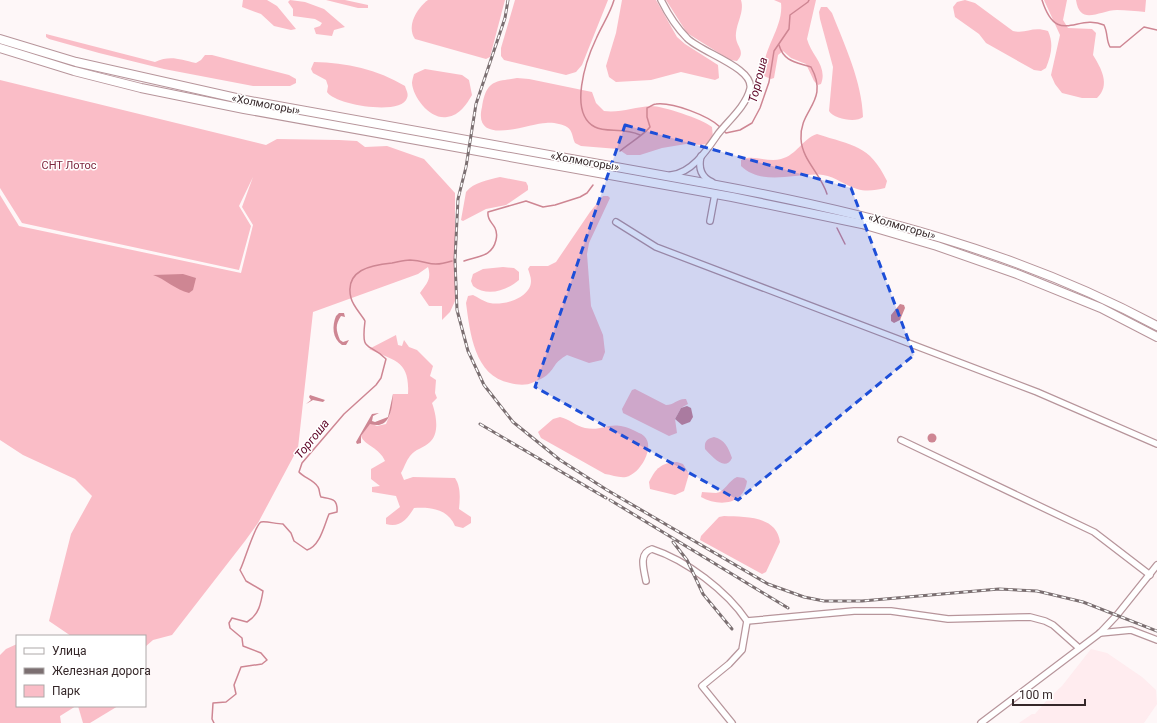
<svg xmlns="http://www.w3.org/2000/svg" width="1157" height="723" font-family="Roboto,sans-serif">
	<rect width="100%" height="100%" fill="#fef7f8"/>
	<path fill="#ffecef" d="M 1091,649 L 1107,653 L 1142,677 L 1156,690 L 1157,704 L 1144,723 L 1019,723 L 1032,714 L 1035,714 L 1048,699 L 1062,686 Z"/>
	<g fill="#fabdc7">
		<path d="M 243,0 L 267,0 L 277,6 L 296,29 L 291,30 L 274,26 L 261,14 L 242,7 Z"/>
		<path d="M 290,0 L 305,2 L 324,9 L 345,27 L 334,30 L 332,36 L 316,34 L 314,28 L 320,26 L 322,23 L 315,19 L 293,16 L 293,9 L 288,2 Z"/>
		<path d="M 326,0 L 345,0 L 368,5 L 368,8 L 358,8 Z"/>
		<path d="M 428,0 L 505,0 L 490,57 L 486,59 L 415,39 C 406,26 417,8 428,0 Z"/>
		<path d="M 515,0 L 608,0 L 582,65 L 576,72 L 566,75 L 504,60 L 501,56 L 501,48 Z"/>
		<path d="M 622,0 L 656,0 L 677,37 L 685,44 L 718,65 L 719,78 L 715,80 L 681,72 L 651,80 L 616,82 L 609,77 L 606,66 L 616,33 Z"/>
		<path d="M 666,0 L 741,0 C 745,13 735,24 736,38 C 737,47 746,52 737,61 L 730,60 L 687,33 Z"/>
		<path d="M 774,0 L 816,0 L 807,39 C 811,55 828,66 821,84 L 818,85 L 814,81 L 806,64 L 791,58 L 783,51 L 778,55 L 774,78 L 771,79 L 764,76 C 760,51 784,28 781,3 Z"/>
		<path d="M 965,0 L 975,3 L 1013,31 C 1027,34 1032,26 1048,31 C 1054,44 1051,55 1046,68 L 1041,71 L 1034,70 L 986,43 L 979,34 L 955,17 L 953,7 L 957,2 Z"/>
		<path d="M 1044,0 L 1067,0 L 1063,20 L 1068,28 L 1092,29 L 1096,33 L 1093,55 C 1101,68 1111,85 1097,98 L 1082,98 L 1062,93 L 1055,84 L 1051,75 L 1060,35 Z"/>
		<path d="M 1076,0 L 1146,0 L 1145,12 C 1136,11 1126,10 1117,10 C 1100,10 1080,27 1076,0 Z"/>
		<path d="M 821,7 L 827,7 L 832,13 C 845,46 862,82 863,117 C 856,123 834,119 829,111 L 833,67 L 820,19 L 819,12 Z"/>
		<path d="M 46,34 L 155,62 C 170,55 179,59 196,63 L 201,60 L 205,55 L 212,55 L 289,75 L 296,79 L 296,83 L 290,86 L 253,86 L 164,69 L 99,53 L 49,39 L 46,37 Z"/>
		<path d="M 314,62 C 347,63 377,69 405,86 C 406,90 409,94 407,98 C 402,116 335,105 327,92 L 328,86 L 326,80 L 313,73 L 311,69 Z"/>
		<path d="M 425,69 L 462,75 L 469,80 L 472,95 C 466,105 460,115 447,117 C 431,120 413,98 412,83 C 412,81 413,77 414,74 Z"/>
		<path d="M 517,78 L 529,79 L 592,92 L 596,103 L 604,111 C 620,113 635,107 651,106 C 663,106 702,119 712,127 L 713,138 L 710,143 L 701,145 L 686,144 L 662,148 L 640,155 L 627,155 L 618,149 L 581,146 L 575,143 C 572,137 573,131 567,127 C 562,124 552,122 546,123 C 530,123 472,148 482,107 C 483,100 485,90 491,85 C 498,79 509,80 517,78 Z"/>
		<path d="M 0,80 L 266,145 L 277,139 L 339,140 L 357,141 L 365,147 L 387,146 L 424,159 L 455,193 L 455,301 L 450,312 L 442,320 L 442,306 L 429,306 L 420,293 C 426,284 432,280 428,267 L 418,274 L 313,312 L 298,448 L 258,523 L 245,541 L 172,635 L 153,640 L 145,647 L 145,636 L 71,636 L 49,621 L 71,534 L 92,496 L 75,479 L 23,455 L 0,440 L 0,195 L 19,226 L 241,273 L 253,225 L 242,207 L 253,177 L 239,206 L 251,226 L 239,270 L 22,223 L 0,188 Z"/>
		<path d="M 817,134 C 853,146 869,144 887,181 L 885,188 C 876,190 867,192 857,189 C 846,186 836,177 823,175 C 797,172 763,187 741,166 L 741,160 C 753,154 768,163 781,159 C 797,155 802,139 817,134 Z"/>
		<path d="M 500,177 L 526,182 L 528,186 L 528,190 L 506,205 L 486,209 L 463,221 L 461,220 L 466,192 C 474,182 488,180 500,177 Z"/>
		<path d="M 603,196 L 608,196 L 610,198 L 589,243 L 587,254 L 591,306 L 603,335 L 605,352 L 602,360 L 589,363 L 567,355 C 553,363 556,367 547,375 C 544,378 538,380 534,382 C 526,386 518,385 510,383 C 474,376 470,332 466,303 L 468,296 L 473,295 C 478,297 484,302 490,303 C 503,306 531,298 531,281 C 531,277 529,272 528,269 L 530,266 L 548,266 L 556,262 L 590,212 Z"/>
		<path d="M 503,267 L 514,268 L 519,272 L 519,280 C 506,291 487,297 473,286 L 471,281 L 473,274 L 483,269 Z"/>
		<path d="M 396,335 L 398,345 L 402,346 L 404,340 L 409,347 L 417,350 L 433,366 L 430,376 L 436,380 L 435,393 L 437,398 L 432,403 C 436,414 440,433 430,442 C 424,448 415,449 410,456 C 406,461 404,468 401,473 L 404,480 L 413,477 L 455,478 C 461,487 460,498 459,509 L 471,517 L 471,523 L 463,528 L 455,526 C 448,509 431,507 414,508 C 407,520 399,528 386,524 L 386,518 L 400,507 L 396,496 L 372,492 L 372,487 L 380,486 L 371,479 L 371,469 L 385,461 C 380,448 364,445 361,436 L 370,423 L 377,426 L 386,424 L 390,414 L 393,394 L 408,394 C 410,360 394,361 369,349 Z"/>
		<path d="M 635,389 L 666,405 C 674,405 678,398 686,399 L 688,404 L 681,408 L 675,419 L 677,433 L 669,436 L 623,413 L 622,409 L 632,390 Z"/>
		<path d="M 560,417 C 569,419 576,426 585,428 C 605,432 609,419 633,430 C 636,432 641,433 644,436 C 656,447 640,474 626,477 C 619,478 612,475 605,474 L 541,438 L 538,432 L 553,419 Z"/>
		<path d="M 714,437 C 725,440 728,447 732,458 C 725,473 711,455 705,449 C 704,441 707,439 714,437 Z"/>
		<path d="M 677,462 L 683,464 L 689,474 L 684,491 L 675,495 L 650,489 L 649,482 C 656,468 661,463 677,462 Z"/>
		<path d="M 737,477 L 744,478 L 747,481 C 744,505 719,507 701,497 L 702,492 C 706,492 711,493 716,493 C 725,492 729,480 737,477 Z"/>
		<path d="M 724,516 C 744,517 777,515 780,542 L 766,572 L 762,574 L 700,540 L 701,536 L 719,517 Z"/>
		<path d="M 17,644 L 17,706 L 76,706 L 60,716 L 61,723 L 0,723 L 0,655 L 6,649 Z"/>
		<path d="M 78,706 L 118,706 L 90,723 L 83,723 Z"/>
	</g>
	<g fill="#ce8693">
		<path d="M 183,274 L 196,278 L 193,290 L 189,293 C 176,290 165,279 153,275 Z"/>
		<path d="M 900,304 L 904,305 L 905,308 L 900,320 L 894,323 L 891,321 L 891,315 Z"/>
		<path d="M 339,313 L 344,313 L 345,317 L 341,316 C 335,325 336,330 340,340 L 343,342 L 349,340 L 346,345 L 342,345 C 332,338 332,326 336,316 Z"/>
		<path d="M 393,394 C 392,410 390,430 370,424 L 361,436 L 361,443 L 357,444 L 356,442 L 372,414 L 379,413 L 373,416 L 372,421 L 375,422 L 388,417 Z"/>
		<path d="M 310,395 L 325,400 L 323,402 L 313,400 L 306,404 L 311,400 L 309,397 Z"/>
		<path d="M 687,406 L 691,408 L 693,417 L 690,422 L 682,425 L 675,419 L 681,408 Z"/>
		<circle cx="932" cy="438" r="4.5"/>
	</g>
	<g fill="none" stroke-linecap="round" stroke-linejoin="round">
		<g stroke="#ce8693" stroke-width="1.5">
			<path d="M 614,0 C 610,14 602,25 596,39 C 586,60 568,113 595,127 C 606,133 624,127 640,135"/>
			<path d="M 1042,0 C 1057,47 1077,13 1104,25 C 1108,33 1106,40 1110,47 L 1120,47 L 1144,27 L 1157,30"/>
			<path d="M 779,45 C 784,62 796,62 811,67 C 830,102 799,109 801,139 C 802,160 821,174 827,194"/>
			<path d="M 723,130 L 726,133 L 740,130 L 752,123 L 760,108 L 769,82 L 774,51 L 789,29 L 790,15 L 808,2 L 809,0"/>
			<path d="M 620,151 C 628,144 645,134 650,127 L 647,117 L 647,108 C 650,107 653,104 656,104 C 673,102 709,116 720,127"/>
			<path d="M 837,228 L 845,244"/>
			<path d="M 464,261 C 478,256 492,257 496,240 C 497,236 497,232 495,228 C 492,222 487,220 488,212 L 526,201 L 543,207 L 555,205 L 580,197 L 587,193 L 593,185"/>
			<path d="M 214,723 L 212,719 L 213,703 L 226,702 L 236,694 L 234,685 L 241,667 L 262,664 L 267,660 L 261,653 L 243,646 L 242,638 L 230,628 L 229,623 L 232,618 L 247,622 C 259,615 261,603 263,591 L 246,581 L 240,570 C 244,563 255,524 261,522 C 267,521 276,524 283,524 L 291,533 L 294,541 L 307,550 C 320,546 324,526 329,514 L 337,512 C 338,498 331,499 321,497 C 319,494 320,490 318,487 C 314,480 304,478 299,472 L 302,463 L 344,414 L 376,385 L 381,378 L 386,359 C 368,341 361,354 365,321 C 361,314 353,306 351,298 C 344,270 371,265 392,263 C 398,262 404,260 410,260 C 430,261 429,268 452,261"/>
		</g>
		<g stroke="#b7959b" stroke-width="8">
			<g id="minor">
				<path d="M 661,0 C 668,14 676,27 687,38 C 700,52 755,68 750,89 C 746,106 728,121 718,134 C 707,150 692,173 671,175"/>
				<path d="M 701,156 C 698,168 701,177 712,182"/>
				<path d="M 710,221 L 715,194"/>
				<path d="M 616,222 L 656,247 L 1037,392 L 1157,444"/>
				<path d="M 901,440 L 1094,532 L 1150,575"/>
				<path d="M 646,581 C 644,570 638,553 652,549 C 686,560 727,591 747,621 L 742,650 L 729,664 L 702,686 L 732,723"/>
				<path d="M 747,621 L 854,611 L 891,611 L 948,619 L 1030,617 L 1045,621 L 1053,625 L 1079,648"/>
				<path d="M 1100,633 L 1131,630 L 1157,640"/>
				<path d="M 981,723 L 1100,633 L 1117,615 L 1157,565"/>
			</g>
		</g>
		<g stroke="#b7959b" stroke-width="10">
			<g id="highway">
				<path d="M 0,39 L 76,62 L 245,100 L 716,185 C 868,213 1020,252 1157,326"/>
				<path d="M 0,48 L 74,71 L 141,88 L 244,109 L 732,197 L 862,224 L 937,246 L 1017,274 L 1101,308 L 1157,337"/>
			</g>
		</g>
		<use href="#minor" stroke="#fff" stroke-width="5.5"/>
		<use href="#highway" stroke="#fff" stroke-width="8"/>
		<g stroke="#7b6f71" stroke-width="3">
			<g id="rail">
				<path d="M 508,0 L 505,18 L 476,104 L 466,167 L 458,199 L 455,260 L 457,310 L 468,351 L 484,385 L 513,422 L 560,460 L 607,490 L 768,584 L 804,597 L 824,601 L 862,601 L 999,589 L 1037,591 L 1083,602 L 1157,631"/>
				<path d="M 480,424 L 606,498"/>
				<path d="M 610,500 L 788,608"/>
				<path d="M 673,542 L 687,560 L 703,594 L 732,629"/>
			</g>
		</g>
		<use href="#rail" stroke="#fff" stroke-width="1.5" stroke-dasharray="4.5" stroke-linecap="butt"/>
	</g>
	<path fill="#1d4ed8" fill-opacity="0.2" stroke="#1d4ed8" stroke-width="3" stroke-dasharray="8 5" stroke-linejoin="round" d="M 625,125 L 851,188 L 914,355 L 738,500 L 535,387 Z"/>
	<g text-anchor="middle" stroke-width="3" stroke-linejoin="round" paint-order="stroke">
		<g font-size="11" fill="#352729" stroke="#fff">
			<text transform="translate(266 104) rotate(11)" y="4">«Холмогоры»</text>
			<text transform="translate(585 161) rotate(10)" y="4">«Холмогоры»</text>
			<text transform="translate(902 226) rotate(16)" y="4">«Холмогоры»</text>
		</g>
		<g font-size="11" fill="#7d263e" stroke="#fff">
			<text x="69" y="169">СНТ Лотос</text>
		</g>
		<g font-size="12" font-style="italic" fill="#5d0325" stroke="#fff">
			<text transform="translate(758 80) rotate(-76)" y="4">Торгоша</text>
			<text transform="translate(312 439) rotate(-51)" y="4">Торгоша</text>
		</g>
	</g>
	<rect x="16" y="635" width="130" height="72" fill="#ffffff" stroke="#aea9a9"/>
	<rect x="24" y="648" width="20" height="6" fill="#ffffff" stroke="#aea9a9"/>
	<text x="52" y="655" font-size="12" fill="#352729">Улица</text>
	<rect x="24" y="668" width="20" height="6" fill="#7b6f71" stroke="#aea9a9"/>
	<text x="52" y="675" font-size="12" fill="#352729">Железная дорога</text>
	<rect x="24" y="685" width="20" height="12" fill="#fabdc7" stroke="#aea9a9"/>
	<text x="52" y="695" font-size="12" fill="#352729">Парк</text>
	<path d="M1013 699v6h72v-6" fill="none" stroke="#352729" stroke-width="2"/>
	<text x="1019" y="699" font-size="12" fill="#352729" stroke="#ffffff" stroke-width="3" paint-order="stroke">100 m</text>
</svg>
